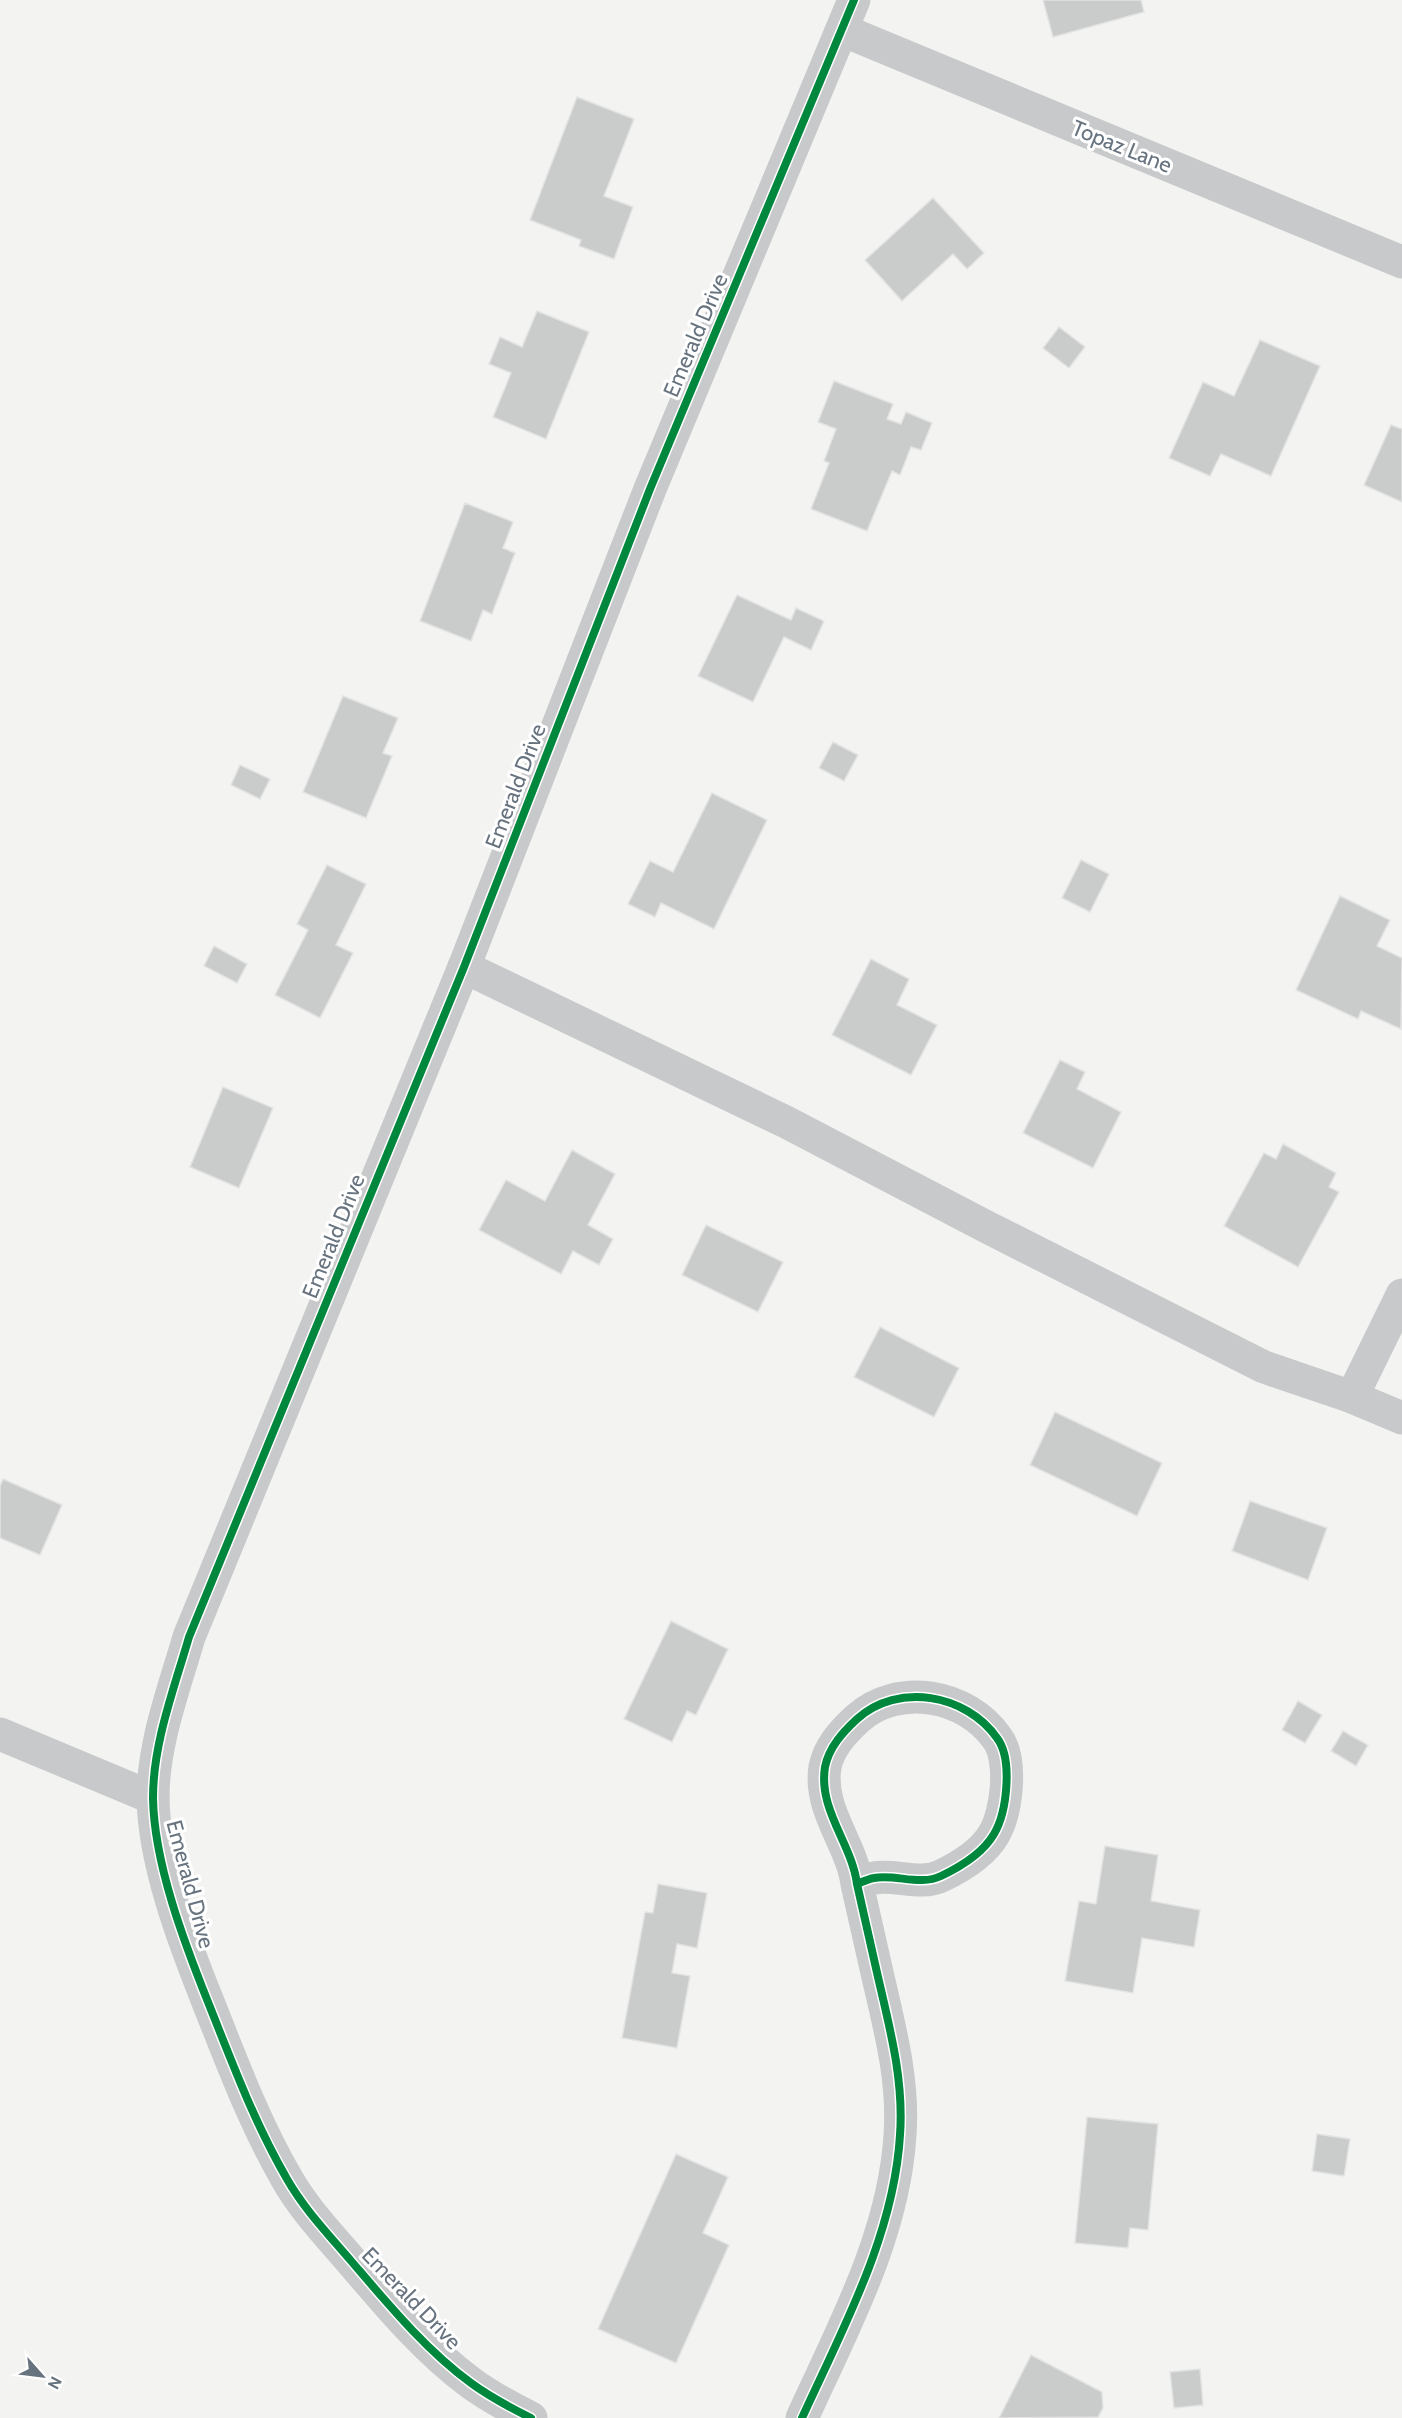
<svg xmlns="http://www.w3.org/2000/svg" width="1402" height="2418" font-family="Cabin,sans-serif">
	<rect width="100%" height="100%" fill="#f3f4f2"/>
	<g fill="#cacccc" stroke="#e2e3e2" stroke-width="1.5">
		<path d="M 1043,0 L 1141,0 L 1144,12 L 1053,37 Z"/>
		<path d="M 577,97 L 634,119 L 604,196 L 633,207 L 614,259 L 579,246 L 581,240 L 530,220 Z"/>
		<path d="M 933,198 L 984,253 L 967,269 L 953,254 L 902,301 L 865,260 Z"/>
		<path d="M 537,311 L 589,332 L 546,439 L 493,417 L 511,373 L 489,364 L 500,337 L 522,347 Z"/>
		<path d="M 1059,327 L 1085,347 L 1069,368 L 1043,348 Z"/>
		<path d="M 1260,340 L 1320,366 L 1271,476 L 1221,454 L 1210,476 L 1169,458 L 1203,382 L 1234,396 Z"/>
		<path d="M 834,381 L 893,404 L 887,419 L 901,424 L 906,412 L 932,423 L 921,450 L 911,447 L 900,475 L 892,471 L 867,531 L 811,509 L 829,463 L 824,461 L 836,429 L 818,422 Z"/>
		<path d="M 1391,425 L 1402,429 L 1402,502 L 1364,485 Z"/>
		<path d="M 465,503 L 513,522 L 503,548 L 515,553 L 492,614 L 483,610 L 471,641 L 420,621 Z"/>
		<path d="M 737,595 L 791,620 L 796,608 L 824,621 L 811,650 L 784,637 L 753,702 L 698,676 Z"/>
		<path d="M 343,696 L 398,718 L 383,753 L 392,756 L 366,818 L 303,792 Z"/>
		<path d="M 833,742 L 858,755 L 844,781 L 819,768 Z"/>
		<path d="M 240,765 L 270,779 L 260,799 L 231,785 Z"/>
		<path d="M 712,793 L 767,820 L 714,929 L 661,903 L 655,917 L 628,904 L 650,861 L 673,872 Z"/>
		<path d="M 1081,860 L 1109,874 L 1090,912 L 1062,898 Z"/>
		<path d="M 327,865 L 366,884 L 336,945 L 353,953 L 320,1018 L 275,995 L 308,930 L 297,924 Z"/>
		<path d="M 1340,896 L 1390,920 L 1377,946 L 1402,958 L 1401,1029 L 1361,1011 L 1358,1019 L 1296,990 Z"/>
		<path d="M 214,946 L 247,964 L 237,983 L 204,966 Z"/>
		<path d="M 871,959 L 909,979 L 897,1005 L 937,1025 L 911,1075 L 832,1035 Z"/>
		<path d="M 1060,1060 L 1085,1072 L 1077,1089 L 1121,1112 L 1093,1168 L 1023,1133 Z"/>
		<path d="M 223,1087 L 273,1108 L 239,1188 L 190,1167 Z"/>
		<path d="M 1283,1144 L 1336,1173 L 1329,1187 L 1339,1192 L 1298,1267 L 1224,1226 L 1264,1153 L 1276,1159 Z"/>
		<path d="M 572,1150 L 615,1174 L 588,1225 L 613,1239 L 599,1265 L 573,1251 L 561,1274 L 479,1230 L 506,1180 L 545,1201 Z"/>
		<path d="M 706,1225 L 783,1262 L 758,1312 L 682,1275 Z"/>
		<path d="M 880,1327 L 959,1368 L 934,1417 L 854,1377 Z"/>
		<path d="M 1055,1412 L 1162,1463 L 1137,1516 L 1030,1465 Z"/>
		<path d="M 3,1479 L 62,1505 L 40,1555 L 0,1538 L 0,1486 Z"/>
		<path d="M 1250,1501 L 1327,1528 L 1308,1580 L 1232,1551 Z"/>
		<path d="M 671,1621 L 728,1649 L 696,1715 L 687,1711 L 672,1742 L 624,1719 Z"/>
		<path d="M 1298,1701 L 1322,1715 L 1305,1743 L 1282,1730 Z"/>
		<path d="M 1343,1731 L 1368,1745 L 1356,1766 L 1331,1751 Z"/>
		<path d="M 1105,1846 L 1158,1855 L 1151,1901 L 1200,1910 L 1194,1947 L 1142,1938 L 1133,1993 L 1065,1981 L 1079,1901 L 1096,1904 Z"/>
		<path d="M 658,1884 L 707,1893 L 697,1948 L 677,1944 L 672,1973 L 690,1976 L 677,2048 L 622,2038 L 645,1912 L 653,1913 Z"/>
		<path d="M 1087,2117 L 1158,2124 L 1148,2230 L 1130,2228 L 1128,2248 L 1075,2243 Z"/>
		<path d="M 1317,2134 L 1350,2139 L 1344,2176 L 1312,2171 Z"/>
		<path d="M 676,2154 L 728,2177 L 703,2233 L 729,2245 L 676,2363 L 598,2329 Z"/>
		<path d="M 1031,2355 L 1102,2392 L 1103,2408 L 1098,2417 L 999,2418 Z"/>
		<path d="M 1200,2369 L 1203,2405 L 1174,2408 L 1170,2372 Z"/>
	</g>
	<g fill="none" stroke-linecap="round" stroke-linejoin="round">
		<g stroke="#c8c9ca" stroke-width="33">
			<path d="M 842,30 L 1402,262"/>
			<path d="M 464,967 L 786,1122 L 985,1226 L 1264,1367 L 1352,1397 L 1402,1418"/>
			<path d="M 1352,1397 L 1402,1295"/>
			<path d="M 0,1734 L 153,1798"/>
			<path d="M 531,2418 C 511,2408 490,2397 471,2383 C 426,2350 388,2304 352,2262 C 329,2235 304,2209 287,2179 C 254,2122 232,2062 208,2002 C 184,1942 154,1863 153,1798 C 153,1743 174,1689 189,1637 L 464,967 L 650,489 L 854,0"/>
			<path d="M 802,2418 C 843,2328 894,2235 900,2135 C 904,2081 890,2029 878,1977 C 871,1946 864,1915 857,1884 C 852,1844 818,1810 825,1767 C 829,1747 843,1732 857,1719 C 898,1682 966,1694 997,1738 C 1013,1759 1007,1812 994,1834 C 983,1853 960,1867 941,1876 C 921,1886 895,1874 874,1878 C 868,1879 862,1882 857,1884"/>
		</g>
		<g stroke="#fff" stroke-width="11">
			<g id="cycleway">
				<path d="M 531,2418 C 511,2408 490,2397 471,2383 C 426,2350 388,2304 352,2262 C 329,2235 304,2209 287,2179 C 254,2122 232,2062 208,2002 C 184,1942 154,1863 153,1798 C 153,1743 174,1689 189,1637 L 464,967 L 650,489 L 854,0"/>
				<path d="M 802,2418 C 843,2328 894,2235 900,2135 C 904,2081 890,2029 878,1977 C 871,1946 864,1915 857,1884 C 852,1844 818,1810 825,1767 C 829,1747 843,1732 857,1719 C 898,1682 966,1694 997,1738 C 1013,1759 1007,1812 994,1834 C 983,1853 960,1867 941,1876 C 921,1886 895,1874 874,1878 C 868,1879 862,1882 857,1884"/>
			</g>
		</g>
		<use href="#cycleway" stroke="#00873e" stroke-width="8"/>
	</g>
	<g text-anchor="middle" stroke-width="6" stroke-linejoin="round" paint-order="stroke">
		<g font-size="22" fill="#67737f" stroke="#fff">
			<text transform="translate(1122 146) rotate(22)" y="8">Topaz Lane</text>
			<text transform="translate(695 335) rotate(-67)" y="8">Emerald Drive</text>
			<text transform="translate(515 786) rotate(-69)" y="8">Emerald Drive</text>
			<text transform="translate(333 1236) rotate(-68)" y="8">Emerald Drive</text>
			<text transform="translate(191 1884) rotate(75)" y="8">Emerald Drive</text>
			<text transform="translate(412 2298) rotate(46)" y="8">Emerald Drive</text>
		</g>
	</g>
	<g transform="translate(42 2376) rotate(118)" stroke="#ffffff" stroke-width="4.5" paint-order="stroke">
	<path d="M0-4.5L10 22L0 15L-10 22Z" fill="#67737f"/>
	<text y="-9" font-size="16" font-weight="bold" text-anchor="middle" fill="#67737f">N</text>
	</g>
</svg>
